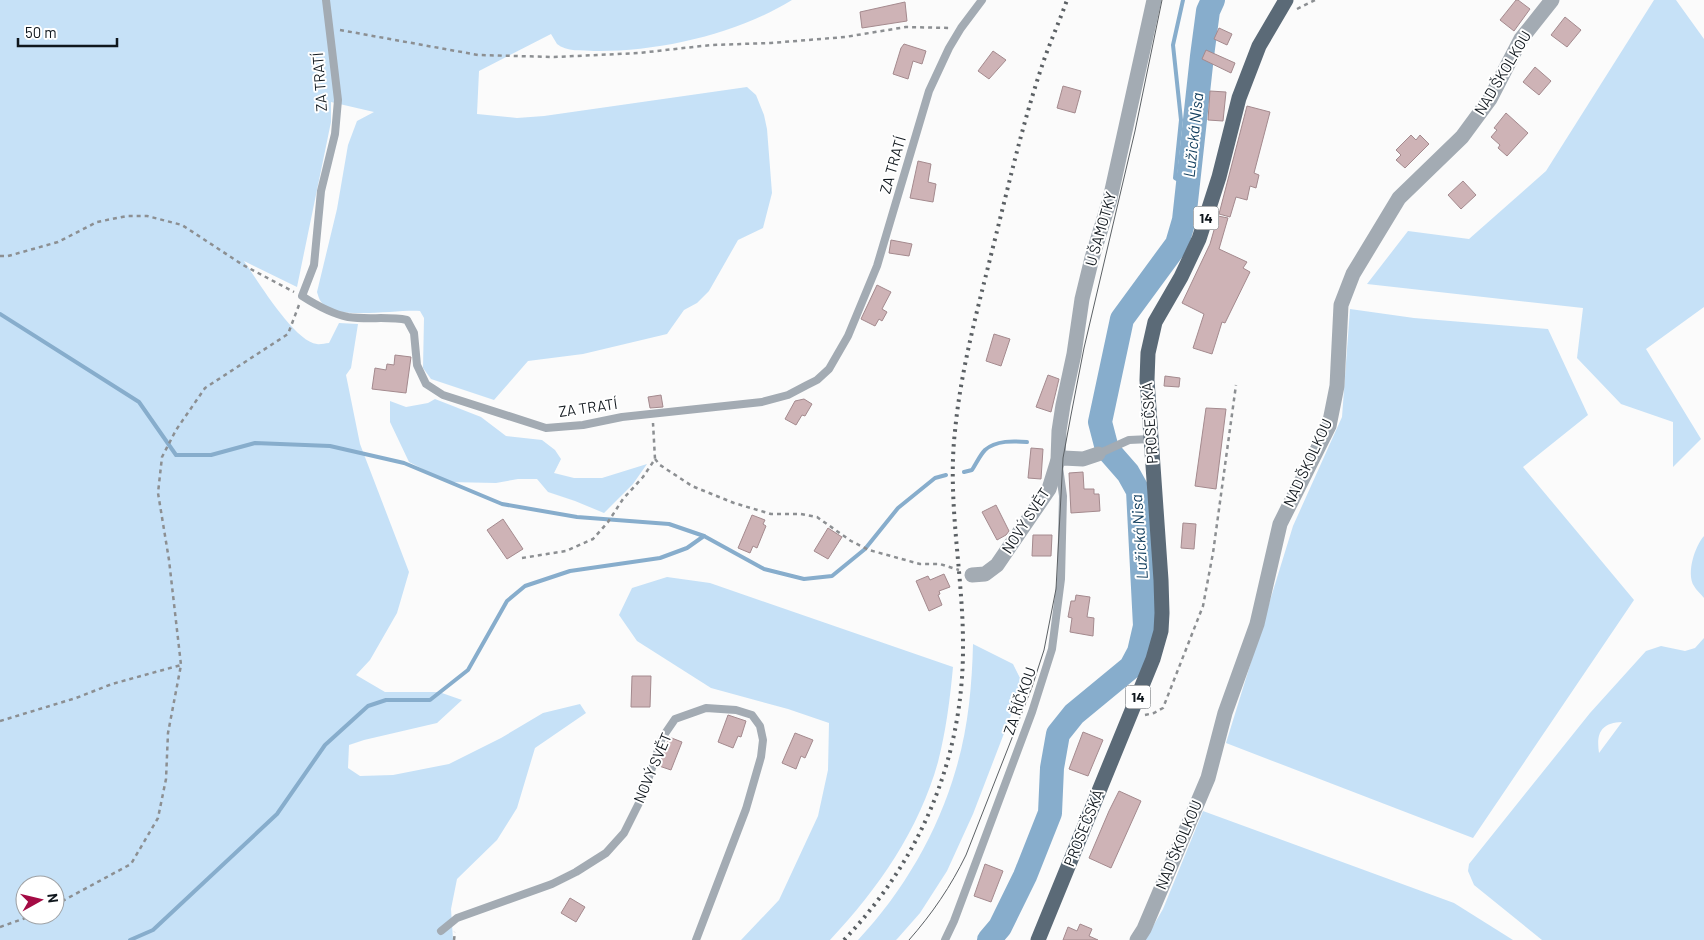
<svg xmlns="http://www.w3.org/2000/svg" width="1704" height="940" font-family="Barlow,sans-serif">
	<rect width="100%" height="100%" fill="#fbfbfb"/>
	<g fill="#c6e1f7" fill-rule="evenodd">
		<path d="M 0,0 L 792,0 C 737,34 659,52 594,51 C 583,50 566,52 557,44 C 555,41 553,37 551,34 L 479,71 L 477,114 L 517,118 L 544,116 L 747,87 L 756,95 L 764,115 L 767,129 L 772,193 L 763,228 L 738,240 L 709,291 L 697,303 L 684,310 L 667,334 L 583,354 L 528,361 L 494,400 L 431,379 L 423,368 L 424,318 L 420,311 C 398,309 336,321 322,303 C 319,300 318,295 317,292 L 337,209 L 348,145 L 357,121 L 374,112 L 331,102 L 331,122 L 297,287 L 244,261 C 258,281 294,341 317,344 C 320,345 325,343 329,343 L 339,323 L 358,324 L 351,368 L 346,375 L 360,444 L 409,572 L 397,613 L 370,660 L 356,675 L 385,692 L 439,692 L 462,700 L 437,723 L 364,740 L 349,745 L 348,768 L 360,776 L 393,775 L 449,764 L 501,738 L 543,713 L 580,704 L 586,713 L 535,748 L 517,808 L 497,840 L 457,879 L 451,909 L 453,940 L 0,940 ZM 25,885 L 55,885 L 55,915 L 25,915 Z"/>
		<path d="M 1654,0 L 1676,0 L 1704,39 L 1704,307 L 1646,349 L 1701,439 L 1673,467 L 1673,422 L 1621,404 L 1577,358 L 1583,308 L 1367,284 L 1408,231 L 1469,239 L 1546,171 Z"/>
		<path d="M 1350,309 L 1414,318 L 1548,329 L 1588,415 L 1523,467 L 1634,600 L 1473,838 L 1226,743 L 1293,526 L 1342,417 Z"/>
		<path d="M 435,399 L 481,417 L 506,436 L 542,440 L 555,450 L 561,459 L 554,473 L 574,478 L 602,478 L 647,464 L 633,484 L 604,513 L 575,501 L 548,492 L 537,479 L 518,479 L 496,483 L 448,482 L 409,462 L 390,422 L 390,401 L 406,407 L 428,403 Z"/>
		<path d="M 1704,536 L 1704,598 C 1701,594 1696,590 1694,586 C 1686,573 1695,546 1704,536 Z"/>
		<path d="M 667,577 L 710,583 L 953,667 C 950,699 946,731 938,762 C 919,830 878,889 830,940 L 741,940 L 779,900 L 818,816 L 828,770 L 829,723 L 788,709 L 711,688 L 637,641 L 619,615 L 632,588 Z"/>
		<path d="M 1704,638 L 1704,940 L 1542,940 L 1474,885 L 1468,871 L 1469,864 L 1590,713 L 1646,651 L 1661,646 L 1685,651 L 1695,648 ZM 1622,722 L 1599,753 C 1596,733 1601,723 1622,722 Z"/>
		<path d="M 973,644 L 1013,664 L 1023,684 L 973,814 L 947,871 L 920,913 L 898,938 L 896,940 L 858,940 C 903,892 938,832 956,769 C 968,729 972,686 973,644 Z"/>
		<path d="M 1203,811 L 1454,903 L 1513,940 L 1145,940 L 1163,909 Z"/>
	</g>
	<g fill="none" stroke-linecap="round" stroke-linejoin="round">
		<g stroke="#87adcc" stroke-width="4">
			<path d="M 1183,0 L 1173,45 L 1181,120 L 1175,178 L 1189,186"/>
			<path d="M 0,314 L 139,402 L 176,455 L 211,455 L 255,443 L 330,446 L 404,463 L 502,504 L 577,517 L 669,524 L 704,536"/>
			<path d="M 964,472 L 972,470 C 976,464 980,455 985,450 C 996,440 1014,441 1027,442"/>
			<path d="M 130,940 L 153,930 L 277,814 L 325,745 L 368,706 L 386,700 L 430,700 L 468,670 L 507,601 L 525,586 L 570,571 L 660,558 L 687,548 L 704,536 L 764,569 L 804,579 L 832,576 L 865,549 L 898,508 L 935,478 L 946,475"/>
		</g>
		<path stroke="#87adcc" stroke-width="24" d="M 989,940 L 1000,927 L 1025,876 L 1050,813 L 1052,768 L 1058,734 L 1074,714 L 1131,667 L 1139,652 L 1145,626 L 1138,491 L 1128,473 L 1107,449 L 1100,422 L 1122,319 L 1177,244 L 1184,220 L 1202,56 L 1208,11 L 1213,0"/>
	</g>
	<g fill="#ceb3b6" stroke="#a48a8e">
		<path d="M 1516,0 L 1518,0 L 1530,9 L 1514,31 L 1500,20 Z"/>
		<path d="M 905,2 L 907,21 L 862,28 L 860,12 Z"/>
		<path d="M 1565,17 L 1581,30 L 1567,47 L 1551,35 Z"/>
		<path d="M 1219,28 L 1232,34 L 1227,45 L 1214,39 Z"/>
		<path d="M 904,44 L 926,51 L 922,64 L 913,61 L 908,79 L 893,74 L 901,48 Z"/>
		<path d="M 1206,50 L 1235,63 L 1231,73 L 1202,59 Z"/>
		<path d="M 993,51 L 1006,60 L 989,79 L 978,71 Z"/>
		<path d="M 1535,67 L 1551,81 L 1539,95 L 1523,82 Z"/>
		<path d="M 1063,86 L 1081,91 L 1075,113 L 1057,108 Z"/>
		<path d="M 1210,91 L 1226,92 L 1223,121 L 1208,120 Z"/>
		<path d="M 1247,106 L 1270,112 L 1254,173 L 1259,175 L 1256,188 L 1250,186 L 1247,200 L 1236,197 L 1230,217 L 1219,214 Z"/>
		<path d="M 1506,113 L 1528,133 L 1507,156 L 1498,148 L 1500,145 L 1491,137 L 1497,130 L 1494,128 Z"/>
		<path d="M 1411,135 L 1416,140 L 1420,135 L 1429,144 L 1405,168 L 1396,160 L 1401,155 L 1396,150 Z"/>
		<path d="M 918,161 L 931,164 L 928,182 L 936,184 L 933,202 L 910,198 Z"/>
		<path d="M 1463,181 L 1476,195 L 1461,209 L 1448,195 Z"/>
		<path d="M 1218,216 L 1228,218 L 1219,249 L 1247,262 L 1243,268 L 1250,272 L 1225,323 L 1222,322 L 1212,354 L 1193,348 L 1204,314 L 1182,303 L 1210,244 Z"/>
		<path d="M 891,240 L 912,244 L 909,256 L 889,253 Z"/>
		<path d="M 877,285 L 891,292 L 882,309 L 887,312 L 882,321 L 879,319 L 875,326 L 861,319 Z"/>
		<path d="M 994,334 L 1010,339 L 1001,366 L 986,361 Z"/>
		<path d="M 395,355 L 411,357 L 406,393 L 372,389 L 375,368 L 386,370 L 387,364 L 394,365 Z"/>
		<path d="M 1048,375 L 1059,379 L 1051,412 L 1036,407 Z"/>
		<path d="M 1165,376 L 1180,378 L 1179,387 L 1164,386 Z"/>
		<path d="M 661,395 L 663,407 L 650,408 L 648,397 Z"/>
		<path d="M 804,399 L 812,404 L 805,416 L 802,415 L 796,425 L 785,419 L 795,401 Z"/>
		<path d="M 1206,408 L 1226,409 L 1216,489 L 1195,486 Z"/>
		<path d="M 1031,448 L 1043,449 L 1041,479 L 1028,478 Z"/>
		<path d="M 1083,472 L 1084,489 L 1094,489 L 1094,494 L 1099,494 L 1100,511 L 1071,513 L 1069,473 Z"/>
		<path d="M 996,505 L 1009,531 L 1006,535 L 997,540 L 982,512 Z"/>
		<path d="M 752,515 L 765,520 L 763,524 L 766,526 L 757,548 L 753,546 L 750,553 L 738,548 Z"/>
		<path d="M 503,519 L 523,549 L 507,559 L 487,530 Z"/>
		<path d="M 1183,523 L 1196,524 L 1194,549 L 1181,548 Z"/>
		<path d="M 828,528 L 842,537 L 828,559 L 814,551 Z"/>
		<path d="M 1033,535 L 1052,535 L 1051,556 L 1032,556 Z"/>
		<path d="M 944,574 L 950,587 L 939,591 L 940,594 L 938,595 L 942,605 L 929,611 L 916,581 L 928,576 L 930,580 Z"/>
		<path d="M 1076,595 L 1090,597 L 1087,617 L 1094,618 L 1093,636 L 1070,632 L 1072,618 L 1068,617 L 1071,601 L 1075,601 Z"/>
		<path d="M 632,676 L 651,676 L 650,707 L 631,707 Z"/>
		<path d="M 728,715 L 746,721 L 741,737 L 738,736 L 733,748 L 718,742 Z"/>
		<path d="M 1083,732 L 1103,740 L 1088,776 L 1069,769 Z"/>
		<path d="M 795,733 L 813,740 L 805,758 L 801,756 L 796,769 L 782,763 Z"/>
		<path d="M 669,737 L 682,742 L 671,770 L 659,766 Z"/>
		<path d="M 1119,791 L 1141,801 L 1111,868 L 1089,858 L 1109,811 Z"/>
		<path d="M 985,864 L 1003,871 L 991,902 L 974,896 Z"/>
		<path d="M 570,898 L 585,907 L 576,922 L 561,913 Z"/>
		<path d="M 1080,924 L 1092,929 L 1089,936 L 1098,940 L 1063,940 L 1068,927 L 1077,931 Z"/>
	</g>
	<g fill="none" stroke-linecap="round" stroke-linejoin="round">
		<g stroke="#8c8f92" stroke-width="2.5" stroke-dasharray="4 4" stroke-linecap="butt">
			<path d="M 1297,9 L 1315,0"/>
			<path d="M 340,30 L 478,55 L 554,57 L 639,53 L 711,45 L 771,43 L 845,37 L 906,27 L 950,28"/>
			<path d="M 0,256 L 8,256 L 58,242 L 97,222 L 127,216 L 147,216 L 182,225 L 243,265 L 294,292"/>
			<path d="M 655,459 L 660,465 L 692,486 L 734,503 L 771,514 L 801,514 L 817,517 L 851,541 L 869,550 L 920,564 L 940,564 L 959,570"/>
			<path d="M 522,558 L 566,551 L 593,539 L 608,522 L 623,499 L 643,477 L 655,459 L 653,423"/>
			<path d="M 1145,715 L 1154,713 L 1163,708 L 1203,606 L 1213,553 L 1236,385"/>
			<path d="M 0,721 L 76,698 L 112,684 L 181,665"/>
			<path d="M 55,905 L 131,864 L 158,818 L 166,779 L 168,733 L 181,665 L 169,560 L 158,493 L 162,457 L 176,430 L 205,388 L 288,334 L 299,305"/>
			<path d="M 0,927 L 34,915"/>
			<path d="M 454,940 L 455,932"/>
		</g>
		<g stroke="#a3abb3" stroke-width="8">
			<path d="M 326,0 L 338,100 L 335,134 L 321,191 L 314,265 L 302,296 C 316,305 332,314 348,317 C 368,320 388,316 407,320 L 414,333 L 417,365 L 426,384 L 443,395 L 546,428 L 583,425 L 622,417 L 762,402 L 788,395 L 807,385 L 817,380 L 829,369 L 848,336 L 877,266 L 929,91 L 949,48 L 961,28 L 982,0"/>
			<path d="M 1098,454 L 1129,440 L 1151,439"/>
			<path d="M 441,931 L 457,918 L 552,884 L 576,872 L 606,853 L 624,833 L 643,795 L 662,738 L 675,719 L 706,708 L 736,710 L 752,715 L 760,726 L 763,740 L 761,757 L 746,809 L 696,940"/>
			<path d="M 945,940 L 954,921 L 1032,712 L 1052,649 L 1061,579 L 1063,496 L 1059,467"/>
		</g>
		<g stroke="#a3abb3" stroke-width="15">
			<path d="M 1058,460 L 1063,458 L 1083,459 L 1098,454"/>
			<path d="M 972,575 L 985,574 L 997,565 L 1049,489 L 1058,460 L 1059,431 L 1063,405 L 1074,354 L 1082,299 L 1092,258 L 1110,199 L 1154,0"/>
			<path d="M 1137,940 L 1144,929 L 1208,778 L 1225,713 L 1257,624 L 1280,524 L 1329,426 L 1337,386 L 1341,305 L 1353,274 L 1399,198 L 1462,137 L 1490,99 L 1521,39 L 1552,0"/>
		</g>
		<path stroke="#5b6a77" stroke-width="15" d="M 1038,940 L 1153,659 L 1161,631 L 1162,613 L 1161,580 L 1147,380 L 1148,353 L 1155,322 L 1181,277 L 1199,239 L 1219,177 L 1239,98 L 1259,46 L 1286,0"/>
		<path stroke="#5b6064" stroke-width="1" d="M 909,940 C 932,914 951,886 966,855 L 1032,687 L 1044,650 L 1056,589 L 1063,458 L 1071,415 L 1084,348 L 1135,131 L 1162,0"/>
		<path stroke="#5b6064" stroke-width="4" stroke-dasharray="2.5 5" stroke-linecap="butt" d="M 844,940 C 921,859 964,757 963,644 C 963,573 947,502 955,431 C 961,368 978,308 993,247 C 1009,184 1023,121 1044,60 C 1051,40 1060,20 1067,0"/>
	</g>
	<g text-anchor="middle" stroke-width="4" stroke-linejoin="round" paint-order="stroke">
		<g fill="#fff" stroke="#585d61" stroke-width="1">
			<rect x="1193.5" y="206.5" width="25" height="23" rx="4"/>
			<rect x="1125.5" y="685.5" width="25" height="23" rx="4"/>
		</g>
		<g font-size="14" font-weight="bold" fill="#10171d">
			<text x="1206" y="223">14</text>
			<text x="1138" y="702">14</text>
		</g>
		<g font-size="15" fill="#10171d" stroke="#fff">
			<text transform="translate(1503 73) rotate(-59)" y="5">NAD ŠKOLKOU</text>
			<text transform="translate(320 82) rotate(-94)" y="5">ZA TRATÍ</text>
			<text transform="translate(893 165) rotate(-74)" y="5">ZA TRATÍ</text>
			<text transform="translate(1101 229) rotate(-74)" y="5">U ŠAMOTKY</text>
			<text transform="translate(588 408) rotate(-8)" y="5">ZA TRATÍ</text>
			<text transform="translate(1150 423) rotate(-94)" y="5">PROSEČSKÁ</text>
			<text transform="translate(1308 463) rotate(-65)" y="5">NAD ŠKOLKOU</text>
			<text transform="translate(1026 521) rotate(-57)" y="5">NOVÝ SVĚT</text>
			<text transform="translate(1020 701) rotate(-71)" y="5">ZA ŘÍČKOU</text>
			<text transform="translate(653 768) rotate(-67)" y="5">NOVÝ SVĚT</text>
			<text transform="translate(1084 828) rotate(-68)" y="5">PROSEČSKÁ</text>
			<text transform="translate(1179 845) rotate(-67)" y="5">NAD ŠKOLKOU</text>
		</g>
		<g font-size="16" font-style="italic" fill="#144060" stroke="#fff">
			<text transform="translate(1193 135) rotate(-84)" y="6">Lužická Nisa</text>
			<text transform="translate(1139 537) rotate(-94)" y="6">Lužická Nisa</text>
		</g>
	</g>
	<g transform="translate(40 900) rotate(82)"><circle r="24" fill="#ffffff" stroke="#9fa2a5"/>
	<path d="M0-4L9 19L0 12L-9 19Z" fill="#a40b44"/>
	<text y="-8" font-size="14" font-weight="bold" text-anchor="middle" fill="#10171d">N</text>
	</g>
	<path d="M18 38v8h99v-8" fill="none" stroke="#10171d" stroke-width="2.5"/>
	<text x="25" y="38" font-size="15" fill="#10171d" stroke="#ffffff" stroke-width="4" paint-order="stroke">50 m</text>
</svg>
